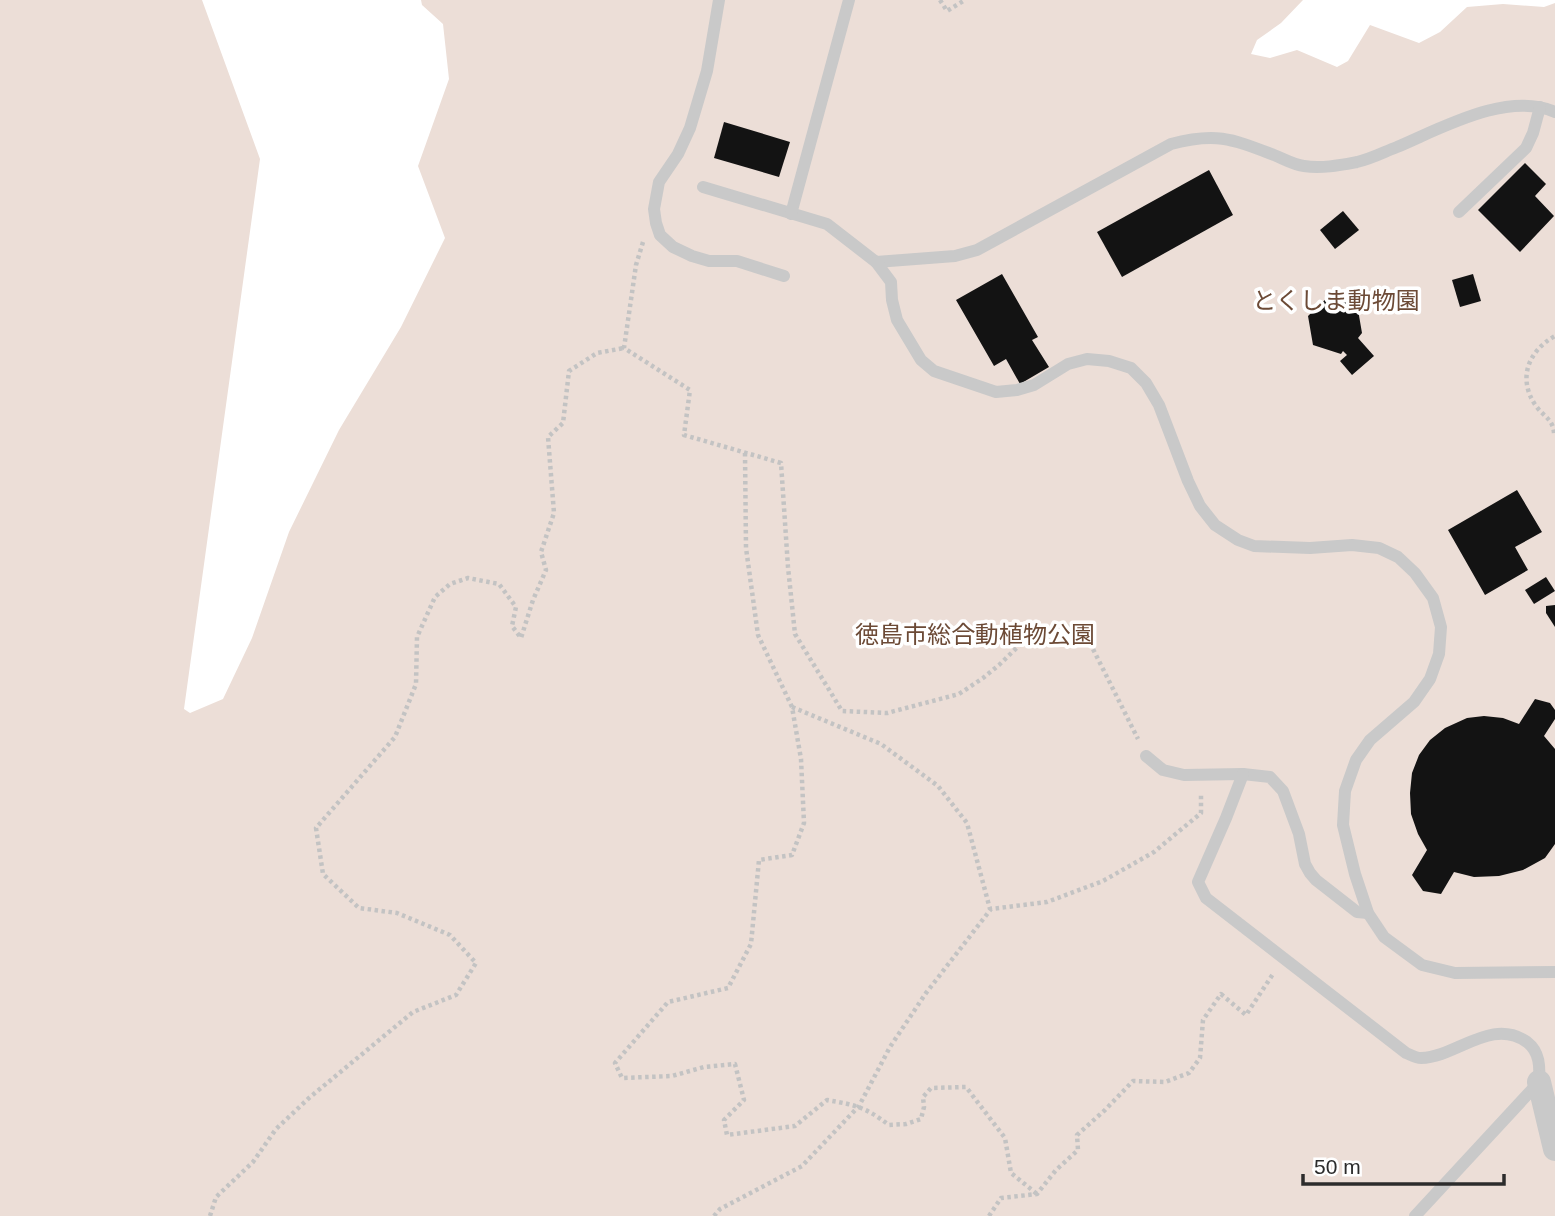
<svg xmlns="http://www.w3.org/2000/svg" width="1555" height="1216" font-family="Helvetica,'Noto Sans JP',sans-serif">
	<rect width="100%" height="100%" fill="#fff"/>
	<path fill="#ecded7" d="M 0,0 L 202,0 L 260,159 L 184,709 L 190,713 L 223,699 L 252,638 L 289,532 L 339,430 L 401,327 L 445,238 L 418,166 L 449,79 L 443,24 L 422,5 L 421,0 L 1303,0 L 1281,23 L 1257,40 L 1251,54 L 1270,58 L 1297,50 L 1337,67 L 1348,61 L 1370,25 L 1419,43 L 1440,32 L 1467,7 L 1503,4 L 1544,7 L 1555,3 L 1555,1216 L 0,1216 Z"/>
	<g fill="#131313">
		<path d="M 724,122 L 790,142 L 779,177 L 714,158 Z"/>
		<path d="M 1525,163 L 1546,184 L 1535,196 L 1554,216 L 1520,252 L 1478,210 Z"/>
		<path d="M 1209,170 L 1233,215 L 1122,277 L 1097,232 Z"/>
		<path d="M 1343,211 L 1359,230 L 1335,249 L 1320,230 Z"/>
		<path d="M 1002,274 L 1038,337 L 1032,340 L 1049,367 L 1020,384 L 1006,359 L 994,366 L 956,300 Z"/>
		<path d="M 1473,274 L 1481,301 L 1460,307 L 1452,280 Z"/>
		<path d="M 1328,297 L 1357,304 L 1362,333 L 1358,338 L 1374,356 L 1352,375 L 1340,361 L 1347,355 L 1343,351 L 1341,354 L 1313,345 L 1308,316 Z"/>
		<path d="M 1517,490 L 1542,532 L 1515,547 L 1528,570 L 1485,595 L 1448,530 Z"/>
		<path d="M 1546,577 L 1555,591 L 1534,604 L 1525,590 Z"/>
		<path d="M 1555,605 L 1555,627 L 1546,613 L 1546,606 Z"/>
		<path d="M 1535,699 L 1550,703 L 1555,710 L 1555,719 L 1544,736 L 1555,749 L 1555,844 L 1545,858 L 1523,870 L 1499,876 L 1474,877 L 1454,872 L 1441,894 L 1423,891 L 1412,875 L 1427,850 L 1418,834 L 1411,814 L 1410,793 L 1412,773 L 1419,755 L 1430,740 L 1445,728 L 1467,718 L 1484,716 L 1503,718 L 1519,724 Z"/>
	</g>
	<g fill="none" stroke-linecap="round" stroke-linejoin="round">
		<g stroke="#c3c3c3" stroke-width="4.5" stroke-dasharray="3.5 3.5" stroke-linecap="butt">
			<path d="M 940,0 L 947,11 L 965,0"/>
			<path d="M 643,242 L 636,265 L 624,348 L 690,390 L 684,435 L 781,463 L 788,567 L 795,634 L 842,711 L 887,713 L 959,694 L 983,678 L 999,665 L 1033,632 L 1073,626 L 1090,643 L 1138,739"/>
			<path d="M 1554,433 C 1553,419 1543,416 1536,406 C 1517,379 1528,351 1555,336"/>
			<path d="M 745,453 L 746,548 L 758,635 L 792,707 L 801,759 L 804,823 L 792,855 L 759,860 L 751,944 L 728,988 L 668,1002 L 615,1063 L 622,1078 L 672,1076 L 704,1067 L 735,1064 L 744,1100 L 724,1120 L 727,1135 L 795,1126 L 827,1100 C 856,1105 865,1107 889,1125 L 906,1124 L 921,1119 L 924,1107 L 923,1097 L 931,1088 L 966,1087 L 1005,1138 L 1011,1173 L 1037,1194"/>
			<path d="M 792,707 L 881,744 L 938,786 L 967,823 L 990,909"/>
			<path d="M 210,1216 L 216,1197 L 253,1162 L 276,1129 L 309,1098 L 413,1012 L 456,995 L 476,963 L 450,935 L 397,913 L 359,908 L 323,874 L 316,828 L 395,737 L 416,684 L 417,637 L 435,597 L 450,584 L 468,578 L 499,584 L 516,607 L 512,626 L 521,638 L 533,600 L 546,570 L 541,552 L 554,513 L 548,437 L 563,423 L 569,371 L 597,353 L 624,348"/>
			<path d="M 714,1216 L 720,1209 L 802,1166 L 859,1106 L 890,1047 L 926,993 L 991,909 L 1047,902 L 1103,881 L 1154,852 L 1201,813 L 1201,794"/>
			<path d="M 989,1216 L 1001,1198 L 1037,1194 L 1056,1170 L 1078,1150 L 1077,1135 L 1105,1110 L 1133,1081 L 1165,1082 L 1189,1073 L 1200,1058 L 1203,1020 L 1221,994 L 1246,1015 L 1273,974"/>
		</g>
		<g stroke="#c9c9c9" stroke-width="12">
			<path d="M 719,0 L 707,71 L 690,128 L 678,154 L 659,182 L 654,209 L 656,223 L 660,235 L 673,247 L 692,256 L 709,261 L 737,261 L 784,276"/>
			<path d="M 703,187 L 827,224 L 876,262 L 955,256 L 977,250 L 1171,144 C 1216,132 1232,139 1274,155 C 1284,159 1294,165 1304,166 C 1321,169 1341,165 1357,162 C 1371,159 1384,152 1397,147 C 1442,128 1507,91 1555,112"/>
			<path d="M 1459,212 L 1526,148 L 1533,133 L 1540,107"/>
			<path d="M 791,214 L 849,0"/>
			<path d="M 876,262 L 891,282 L 892,300 L 897,320 L 921,360 L 934,371 L 996,392 L 1017,390 L 1034,385 L 1068,364 L 1087,359 L 1109,361 L 1131,368 L 1146,383 L 1159,405 L 1188,481 L 1200,506 L 1215,525 L 1238,540 L 1254,546 L 1310,548 L 1352,545 L 1379,548 L 1398,557 L 1415,573 L 1433,598 L 1441,627 L 1439,654 L 1430,679 L 1414,702 L 1370,740 L 1356,760 L 1345,791 L 1343,825 L 1355,874 L 1368,913 L 1384,937 L 1422,965 L 1455,973 L 1555,972"/>
			<path d="M 1146,756 L 1163,770 L 1184,775 L 1243,774 L 1270,777 L 1283,791 L 1299,834 L 1305,864 L 1310,873 L 1316,880 L 1357,912 L 1368,913"/>
			<path d="M 1243,774 L 1226,818 L 1198,882 L 1206,898 L 1406,1053 C 1411,1055 1416,1058 1421,1058 C 1457,1057 1491,1017 1527,1042 C 1540,1052 1540,1067 1539,1082 L 1415,1216"/>
		</g>
		<path stroke="#c9c9c9" stroke-width="24" d="M 1539,1082 L 1555,1149"/>
	</g>
	<g text-anchor="middle" stroke-width="7" stroke-linejoin="round" paint-order="stroke">
		<g font-size="24" fill="#6c4a36" stroke="#fff">
			<text x="1336" y="309">とくしま動物園</text>
			<text x="975" y="643">徳島市総合動植物公園</text>
		</g>
	</g>
	<path d="M1303 1174v10h201v-10" fill="none" stroke="#2c2c2c" stroke-width="3.5"/>
	<text x="1314" y="1174" font-size="21" fill="#2c2c2c" stroke="#ffffff" stroke-width="5" paint-order="stroke">50 m</text>
</svg>
